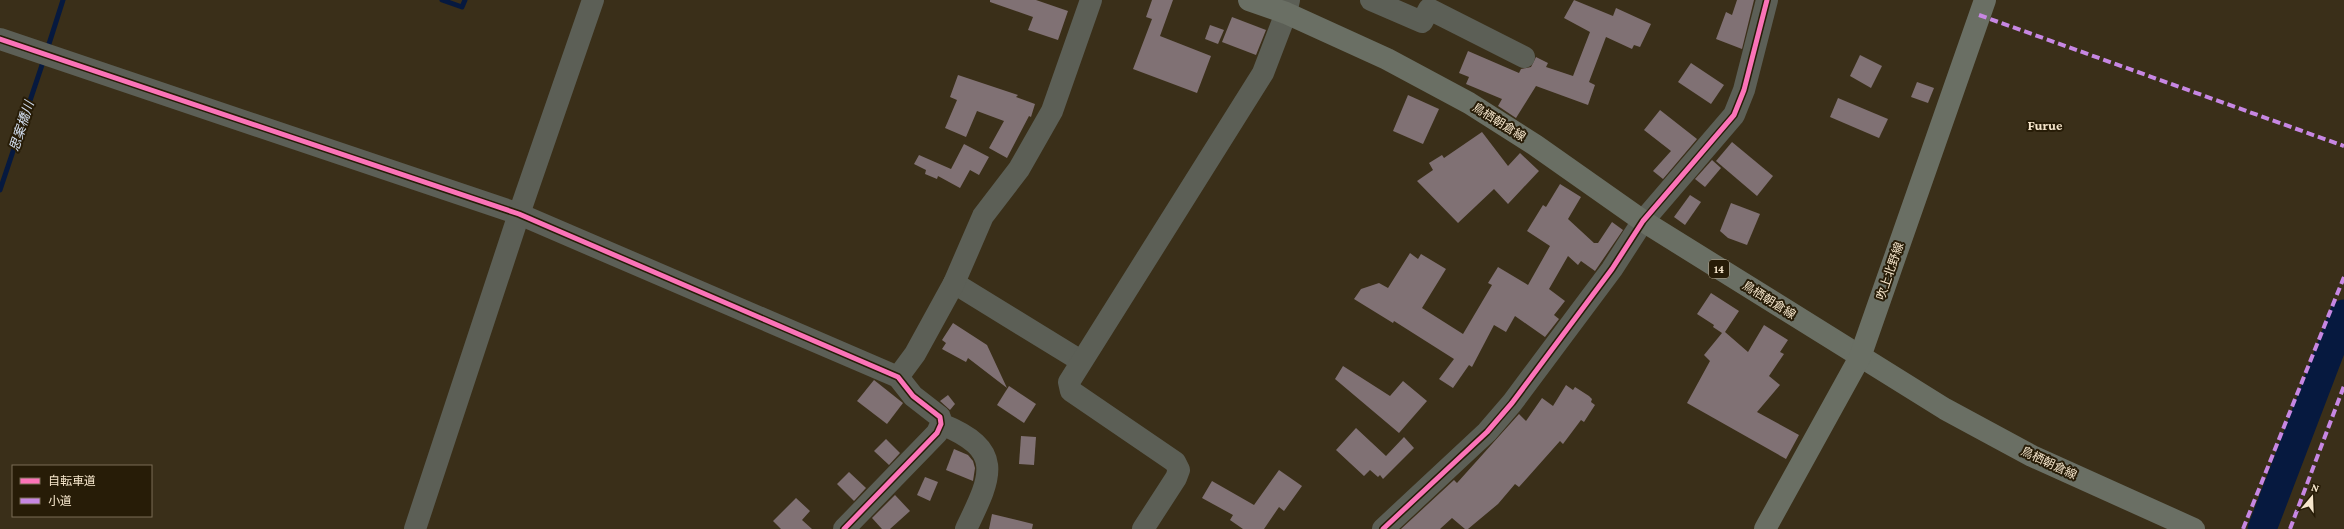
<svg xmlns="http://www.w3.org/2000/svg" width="2344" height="529" font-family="'Crimson Pro','Noto Sans JP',serif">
	<rect width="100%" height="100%" fill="#3a2f19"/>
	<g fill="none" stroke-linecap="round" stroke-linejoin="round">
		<g stroke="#06193f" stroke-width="5">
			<path d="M 442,0 L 462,7 L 465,0"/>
			<path d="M 48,47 L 63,0"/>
			<path d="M 0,190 L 43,62"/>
		</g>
		<path stroke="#06193f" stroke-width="29" d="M 2262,529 L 2344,314"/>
	</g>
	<g fill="#807174">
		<path d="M 990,0 L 1036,0 L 1068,11 L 1058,40 L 1028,30 L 1033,17 L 990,2 Z"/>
		<path d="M 1152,0 L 1173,0 L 1160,36 L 1211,56 L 1197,93 L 1133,69 L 1152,19 L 1146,17 Z"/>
		<path d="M 1574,0 L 1613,16 L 1616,8 L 1651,24 L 1640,47 L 1634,45 L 1632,49 L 1606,37 L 1589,82 L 1595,85 L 1588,105 L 1536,86 L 1516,118 L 1498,106 L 1502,99 L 1466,84 L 1469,77 L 1459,73 L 1468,51 L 1519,73 L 1521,69 L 1531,67 L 1536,57 L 1548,63 L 1546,67 L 1573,76 L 1590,32 L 1564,18 Z"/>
		<path d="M 1737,0 L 1754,0 L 1742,49 L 1716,39 L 1726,12 L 1732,15 Z"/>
		<path d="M 1232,17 L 1266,30 L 1256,55 L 1222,42 Z"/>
		<path d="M 1210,25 L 1224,30 L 1218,44 L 1205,39 Z"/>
		<path d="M 1860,55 L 1882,66 L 1871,88 L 1850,76 Z"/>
		<path d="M 1691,63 L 1724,85 L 1711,104 L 1678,82 Z"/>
		<path d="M 958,75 L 1018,95 L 1016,97 L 1035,104 L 1031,117 L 1029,116 L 1007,158 L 989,148 L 1004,121 L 977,111 L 966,137 L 945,128 L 957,100 L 950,97 Z"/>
		<path d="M 1917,82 L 1934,88 L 1928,103 L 1911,97 Z"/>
		<path d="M 1408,95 L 1439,109 L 1423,144 L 1393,131 Z"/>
		<path d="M 1838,98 L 1888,119 L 1879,138 L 1830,117 Z"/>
		<path d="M 1660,110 L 1697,139 L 1663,179 L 1653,171 L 1671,151 L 1644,130 Z"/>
		<path d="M 1482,132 L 1508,166 L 1520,153 L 1539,171 L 1508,204 L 1494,189 L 1458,223 L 1417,181 L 1433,170 L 1429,163 L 1442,155 L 1444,158 Z"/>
		<path d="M 1732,142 L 1773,176 L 1757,196 L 1716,161 Z"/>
		<path d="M 964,144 L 989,157 L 979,175 L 970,170 L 960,188 L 938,176 L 937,179 L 925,174 L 926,170 L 914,164 L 919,155 L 951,169 Z"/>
		<path d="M 1712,160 L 1721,168 L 1705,187 L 1695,179 Z"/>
		<path d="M 1560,184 L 1581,197 L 1568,219 L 1594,243 L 1598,243 L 1612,222 L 1623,230 L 1595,271 L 1581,261 L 1578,265 L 1568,256 L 1549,289 L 1565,301 L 1554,315 L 1559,319 L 1545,337 L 1515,316 L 1506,332 L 1494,325 L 1472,367 L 1469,365 L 1453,388 L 1439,379 L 1454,359 L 1394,321 L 1393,323 L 1354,299 L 1361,289 L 1379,283 L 1388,288 L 1410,253 L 1418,259 L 1421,254 L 1446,269 L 1422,308 L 1463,334 L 1492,285 L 1488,283 L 1498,267 L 1528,285 L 1550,246 L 1527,231 L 1543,205 L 1546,207 Z"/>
		<path d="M 1690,195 L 1701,202 L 1685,225 L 1674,217 Z"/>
		<path d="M 1731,203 L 1760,214 L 1747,245 L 1728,238 L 1720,231 Z"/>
		<path d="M 1711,293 L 1739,311 L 1725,332 L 1748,352 L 1764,325 L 1788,340 L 1780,352 L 1784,354 L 1769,376 L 1780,385 L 1757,412 L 1799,435 L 1786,459 L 1687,403 L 1710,361 L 1704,355 L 1722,333 L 1713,327 L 1714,325 L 1697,314 Z"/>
		<path d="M 953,323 L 987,345 L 1007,388 L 968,358 L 966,362 L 942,349 L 946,343 L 942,340 Z"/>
		<path d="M 1343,366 L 1390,396 L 1403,381 L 1427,401 L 1399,433 L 1335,379 Z"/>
		<path d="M 874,380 L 903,403 L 887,424 L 857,401 Z"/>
		<path d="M 1566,385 L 1573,390 L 1575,387 L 1589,396 L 1592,399 L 1591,402 L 1595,405 L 1584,422 L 1581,420 L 1563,444 L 1560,441 L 1519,487 L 1515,484 L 1498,504 L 1468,529 L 1465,529 L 1452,518 L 1440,529 L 1401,529 L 1454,480 L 1457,483 L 1519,414 L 1526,421 L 1542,398 L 1553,406 Z"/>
		<path d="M 1009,386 L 1036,404 L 1024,423 L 997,405 Z"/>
		<path d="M 948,395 L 955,404 L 950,410 L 940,401 Z"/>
		<path d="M 1356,428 L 1386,456 L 1404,437 L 1414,448 L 1383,479 L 1380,475 L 1378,477 L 1370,470 L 1364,476 L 1336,450 Z"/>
		<path d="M 1021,436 L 1036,437 L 1034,465 L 1019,464 Z"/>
		<path d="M 886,439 L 900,453 L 889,465 L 874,451 Z"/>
		<path d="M 954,449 L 968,455 L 973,461 L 975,468 L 973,481 L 946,470 Z"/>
		<path d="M 1279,470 L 1302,486 L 1284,511 L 1279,507 L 1264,529 L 1243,529 L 1230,520 L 1233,515 L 1202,498 L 1212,481 L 1254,505 Z"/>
		<path d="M 849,472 L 866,488 L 854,501 L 837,484 Z"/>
		<path d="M 925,477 L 938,482 L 930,501 L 917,495 Z"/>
		<path d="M 895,495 L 910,511 L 890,529 L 882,529 L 872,518 Z"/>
		<path d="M 796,498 L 810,511 L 802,520 L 812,529 L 781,529 L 773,521 Z"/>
		<path d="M 992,514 L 1033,524 L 1032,529 L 989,529 Z"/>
	</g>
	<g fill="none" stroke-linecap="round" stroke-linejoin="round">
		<g stroke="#5c5f56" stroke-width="22">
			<path d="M 1371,0 L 1422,22 L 1429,9 L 1524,57"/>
			<path d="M 0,39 L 519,214 L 898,377 L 913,396 L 940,417 L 941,424 L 937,433 L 844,529"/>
			<path d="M 954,283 L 1081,361"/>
			<path d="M 898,377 L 915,354 L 954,283 L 983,216 L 1019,169 L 1052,111 L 1091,0"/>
			<path d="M 941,424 C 1006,450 991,477 966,529"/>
			<path d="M 415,529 L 519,214 L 593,0"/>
			<path d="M 1143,529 L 1176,478 L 1179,470 L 1175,462 L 1071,391 L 1069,382 L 1263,73 L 1286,13 L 1289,0"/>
			<path d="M 1383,529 L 1487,432 L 1512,403 L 1612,269 L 1643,221 L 1734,115 L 1744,90 L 1767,0"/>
		</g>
		<g stroke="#6a6f64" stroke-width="22">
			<path d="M 1249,0 L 1286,13 L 1387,59 L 1469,103 L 1535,145 L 1643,221 L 1945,409 L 2032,456 L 2194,529"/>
			<path d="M 1765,529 L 1860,357 L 1985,0"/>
		</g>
		<g stroke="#c787e3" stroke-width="4" stroke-dasharray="8 4" stroke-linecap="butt">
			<path d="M 1979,15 L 2344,146"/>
			<path d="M 2243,529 L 2344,277"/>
			<path d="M 2290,529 L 2344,386"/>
		</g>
		<g stroke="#271c07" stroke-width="8">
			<g id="cycleway">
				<path d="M 0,39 L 519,214 L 898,377 L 913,396 L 940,417 L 941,424 L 937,433 L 844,529"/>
				<path d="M 1383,529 L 1487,432 L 1512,403 L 1612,269 L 1643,221 L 1734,115 L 1744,90 L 1767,0"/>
			</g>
		</g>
		<use href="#cycleway" stroke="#fb73b8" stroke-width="5"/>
	</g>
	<g text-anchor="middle" stroke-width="4" stroke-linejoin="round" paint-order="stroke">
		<rect fill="#271c07" stroke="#b8a991" stroke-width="1" x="1709" y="260" width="20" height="18" rx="3"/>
		<g font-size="11" font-weight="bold" fill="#f6e6cc">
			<text x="1719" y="273">14</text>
		</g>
		<g font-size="12" fill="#f6e6cc" stroke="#271c07">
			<text transform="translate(1499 122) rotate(32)" y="4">鳥栖朝倉線</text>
			<text transform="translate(1890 271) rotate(-71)" y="4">吹上北野線</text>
			<text transform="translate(1769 300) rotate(32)" y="4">鳥栖朝倉線</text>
			<text transform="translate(2049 463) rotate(25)" y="4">鳥栖朝倉線</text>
		</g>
		<g font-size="13" font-style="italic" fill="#d4e0f2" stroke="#271c07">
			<text transform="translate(21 126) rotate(-72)" y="5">思案橋川</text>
		</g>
		<g font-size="14" font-weight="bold" fill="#f6e6cc" stroke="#271c07">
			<text x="2045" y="130">Furue</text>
		</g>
	</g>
	<rect x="12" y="465" width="140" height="52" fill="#271c07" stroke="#7a6d56"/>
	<rect x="20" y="478" width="20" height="6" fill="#fb73b8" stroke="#7a6d56"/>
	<text x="48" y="485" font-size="12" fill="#f6e6cc">自転車道</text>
	<rect x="20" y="498" width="20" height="6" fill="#c787e3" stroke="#7a6d56"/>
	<text x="48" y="505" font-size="12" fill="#f6e6cc">小道</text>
	<g transform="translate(2312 497) rotate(19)" stroke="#271c07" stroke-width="3" paint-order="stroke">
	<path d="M0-3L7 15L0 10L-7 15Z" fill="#f6e6cc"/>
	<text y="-6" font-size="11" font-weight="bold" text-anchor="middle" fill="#f6e6cc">N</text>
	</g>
</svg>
